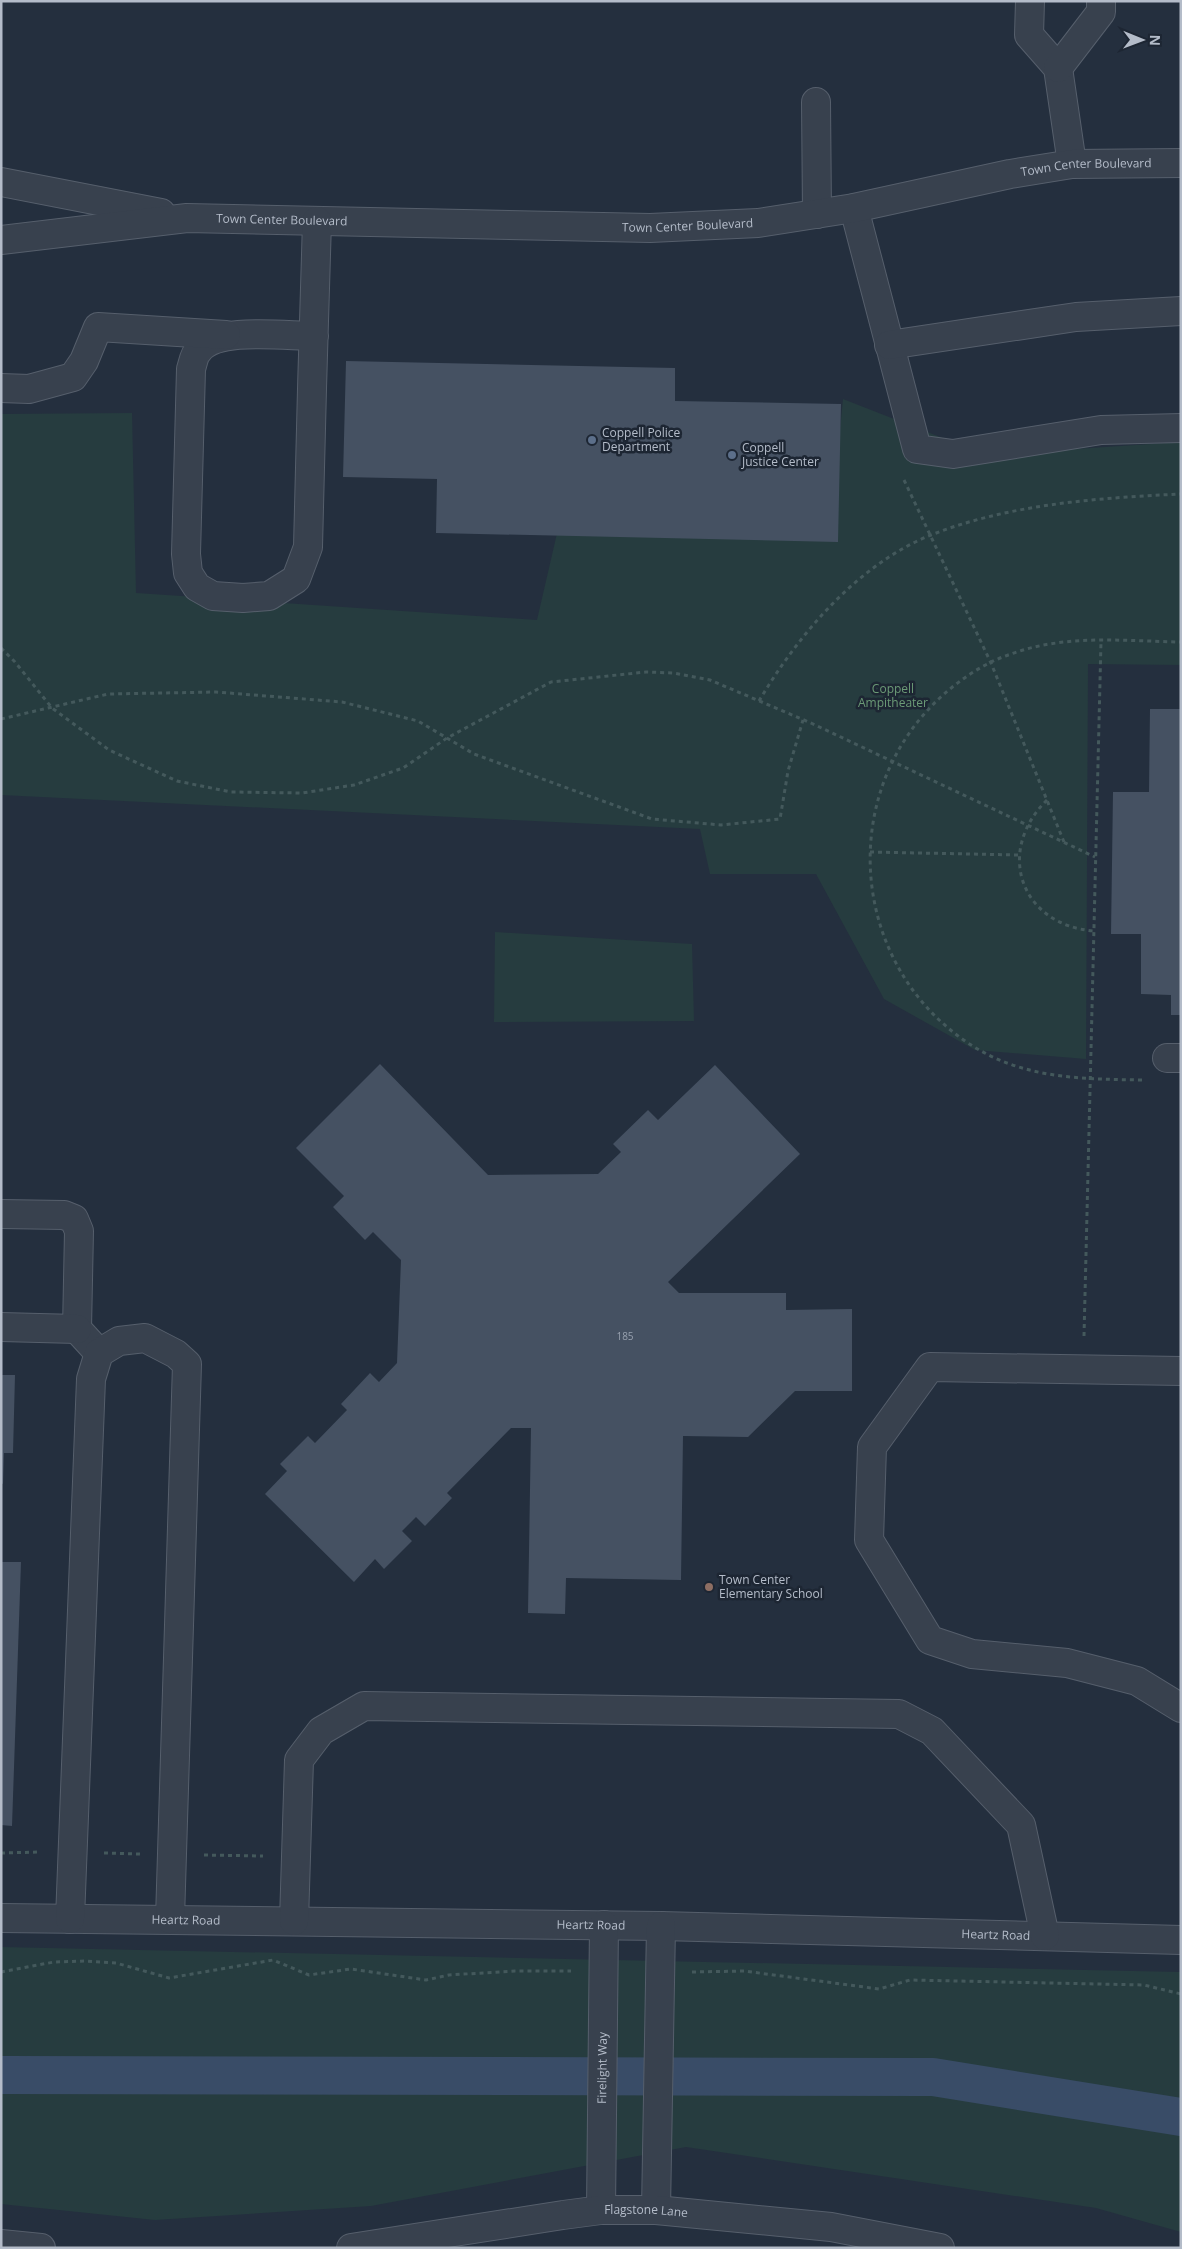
<svg xmlns="http://www.w3.org/2000/svg" width="1182" height="2249" font-family="'Open Sans',sans-serif">
	<rect width="100%" height="100%" fill="#242f3e"/>
	<g fill="#263c3f">
		<path d="M 843,399 L 986,455 L 1181,442 L 1181,665 L 1088,664 L 1086,1059 L 975,1050 L 884,999 L 816,874 L 710,874 L 700,829 L 1,795 L 1,414 L 132,413 L 136,593 L 537,620 L 561,516 L 832,512 Z"/>
		<path d="M 495,932 L 692,944 L 694,1021 L 494,1022 Z"/>
		<path d="M 1,1947 L 1181,1972 L 1181,2232 L 1096,2208 L 686,2147 L 371,2206 L 155,2220 L 1,2204 Z"/>
	</g>
	<g fill="none" stroke-linecap="round" stroke-linejoin="round">
		<path stroke="#394c67" stroke-width="38" d="M 1,2075 L 933,2077 L 1181,2117"/>
	</g>
	<g fill="#455162">
		<path d="M 346,361 L 675,368 L 675,401 L 841,404 L 838,542 L 436,533 L 437,479 L 343,477 Z"/>
		<path d="M 1150,709 L 1181,709 L 1181,1015 L 1171,1015 L 1171,995 L 1141,994 L 1141,934 L 1111,934 L 1113,792 L 1149,792 Z"/>
		<path d="M 380,1064 L 488,1175 L 598,1174 L 621,1152 L 613,1144 L 648,1110 L 658,1120 L 715,1065 L 800,1154 L 668,1282 L 679,1293 L 786,1293 L 786,1310 L 852,1309 L 852,1391 L 795,1391 L 748,1437 L 683,1436 L 681,1580 L 566,1578 L 565,1614 L 528,1613 L 531,1428 L 511,1428 L 447,1493 L 452,1498 L 425,1526 L 416,1517 L 402,1531 L 412,1541 L 384,1569 L 375,1559 L 354,1582 L 265,1494 L 287,1471 L 280,1464 L 308,1436 L 315,1443 L 347,1410 L 341,1404 L 370,1373 L 379,1382 L 397,1363 L 401,1260 L 373,1232 L 365,1240 L 333,1207 L 344,1196 L 296,1148 Z"/>
		<path d="M 1,1375 L 15,1375 L 13,1453 L 4,1453 L 3,1484 L 1,1483 Z"/>
		<path d="M 1,1562 L 21,1562 L 12,1826 L 1,1825 Z"/>
	</g>
	<g fill="none" stroke-linecap="round" stroke-linejoin="round">
		<g stroke="#565f6c" stroke-width="30">
			<g id="minor">
				<path d="M 1030,1 L 1029,35 L 1058,68 L 1072,164"/>
				<path d="M 1058,68 L 1101,12 L 1101,1"/>
				<path d="M 816,102 L 817,214"/>
				<path d="M 1,182 L 161,213"/>
				<path d="M 854,208 L 917,449 L 953,454 L 1101,430 L 1181,428"/>
				<path id="s1" d="M 1,240 L 187,218 L 650,228 L 758,223 L 854,208 L 1010,174 L 1072,164 L 1181,163"/>
				<path d="M 314,336 C 285,336 216,326 198,351 C 194,355 193,363 191,369 L 186,554 L 188,573 L 197,587 L 213,596 L 243,598 L 269,596 L 296,579 L 308,547 C 311,438 313,330 317,221"/>
				<path d="M 889,345 L 1076,317 L 1181,311"/>
				<path d="M 1,388 L 29,389 L 73,377 L 84,361 L 98,327 L 226,335"/>
				<path d="M 1167,1058 L 1181,1058"/>
				<path d="M 1,1214 L 64,1215 L 74,1219 L 79,1231 L 77,1329 L 99,1353"/>
				<path d="M 1,1327 L 77,1329"/>
				<path d="M 1181,1371 L 930,1367 L 872,1447 L 869,1540 L 930,1640 L 972,1654 L 1067,1663 L 1137,1681 L 1181,1708"/>
				<path id="s2" d="M 1,1918 L 661,1926 L 1181,1940"/>
				<path d="M 70,1919 L 91,1379 L 99,1353 L 119,1341 L 145,1338 L 176,1354 L 187,1364 L 170,1919"/>
				<path d="M 294,1921 L 299,1760 L 321,1731 L 364,1706 L 899,1714 L 932,1731 L 1021,1825 L 1045,1936"/>
				<path id="s3" d="M 601,2210 L 604,1925"/>
				<path d="M 656,2210 L 661,1926"/>
				<path d="M 1,2244 L 41,2248"/>
				<path id="s4" d="M 351,2248 L 563,2215 L 601,2210 L 656,2210 L 831,2227 L 940,2248"/>
			</g>
		</g>
		<g stroke="#44595c" stroke-width="3" stroke-dasharray="4 4" stroke-linecap="butt">
			<path d="M 904,480 L 991,663 L 1064,842"/>
			<path d="M 1,648 L 15,662 L 52,708 L 109,750 L 177,781 L 231,792 L 302,793 L 354,785 L 403,768 L 447,738 L 551,682 L 646,672 L 674,673 L 710,680 L 811,723 L 1095,857"/>
			<path d="M 759,701 C 798,635 858,564 931,535 C 1009,504 1098,498 1181,494"/>
			<path d="M 1,719 L 108,694 L 216,692 L 342,702 L 418,721 L 474,754 L 652,819 L 721,825 L 780,819 L 788,771 L 803,720"/>
			<path d="M 1047,800 C 995,851 1020,925 1094,931"/>
			<path d="M 870,852 L 1019,855"/>
			<path d="M 1142,1080 C 1080,1079 1022,1079 968,1043 C 849,963 836,791 943,695 C 962,678 986,662 1011,654 C 1065,634 1124,641 1181,642"/>
			<path d="M 1084,1336 L 1101,641"/>
			<path d="M 1,1853 L 41,1852"/>
			<path d="M 104,1853 L 140,1854"/>
			<path d="M 204,1855 L 263,1856"/>
			<path d="M 1,1972 L 54,1962 L 86,1961 L 116,1963 L 169,1978 L 273,1960 L 309,1975 L 351,1969 L 426,1980 L 449,1975 L 515,1971 L 571,1971"/>
			<path d="M 692,1972 L 744,1971 L 879,1989 L 910,1980 L 1144,1985 L 1181,1994"/>
		</g>
		<use href="#minor" stroke="#38414e" stroke-width="28"/>
	</g>
	<g fill="#5c6f8a" stroke="#1d2633" stroke-width="2">
		<circle cx="592" cy="440" r="5"/>
		<circle cx="732" cy="455" r="5"/>
	</g>
	<circle fill="#8d6e63" stroke="#1d2633" stroke-width="2" cx="709" cy="1587" r="5"/>
	<g text-anchor="middle" stroke-width="5" stroke-linejoin="round" paint-order="stroke">
		<g font-size="10" fill="#98a1af">
			<text x="625" y="1340">185</text>
		</g>
		<g font-size="12" fill="#b4bcc9" stroke="#1d2633">
			<text dy="4" stroke="none"><textPath href="#s1" startOffset="1092">Town Center Boulevard</textPath></text>
			<text dy="4" stroke="none"><textPath href="#s1" startOffset="282">Town Center Boulevard</textPath></text>
			<text dy="4" stroke="none"><textPath href="#s1" startOffset="688">Town Center Boulevard</textPath></text>
			<text dy="4" stroke="none"><textPath href="#s2" startOffset="185">Heartz Road</textPath></text>
			<text dy="4" stroke="none"><textPath href="#s2" startOffset="590">Heartz Road</textPath></text>
			<text dy="4" stroke="none"><textPath href="#s2" startOffset="995">Heartz Road</textPath></text>
			<text dy="4" stroke="none"><textPath href="#s3" startOffset="142">Firelight Way</textPath></text>
			<text dy="4" stroke="none"><textPath href="#s4" startOffset="298">Flagstone Lane</textPath></text>
		</g>
		<g font-size="12" fill="#b4bcc9" stroke="#1d2633" text-anchor="start">
			<text x="602" y="437">Coppell Police<tspan x="602" dy="14">Department</tspan></text>
			<text x="742" y="452">Coppell<tspan x="742" dy="14">Justice Center</tspan></text>
			<text x="719" y="1584">Town Center<tspan x="719" dy="14">Elementary School</tspan></text>
		</g>
		<g font-size="12" fill="#6b9a76" stroke="#1d2633">
			<text x="893" y="693">Coppell<tspan x="893" dy="14">Ampitheater</tspan></text>
		</g>
	</g>
	<rect width="1182" height="2249" fill="none" stroke="#b4bcc9" stroke-width="5"/>
	<g transform="translate(1142 40) rotate(91)" stroke="#1d2633" stroke-width="4" paint-order="stroke">
	<path d="M0-4L9 19L0 12L-9 19Z" fill="#b4bcc9"/>
	<text y="-8" font-size="14" font-weight="bold" text-anchor="middle" fill="#b4bcc9">N</text>
	</g>
</svg>
